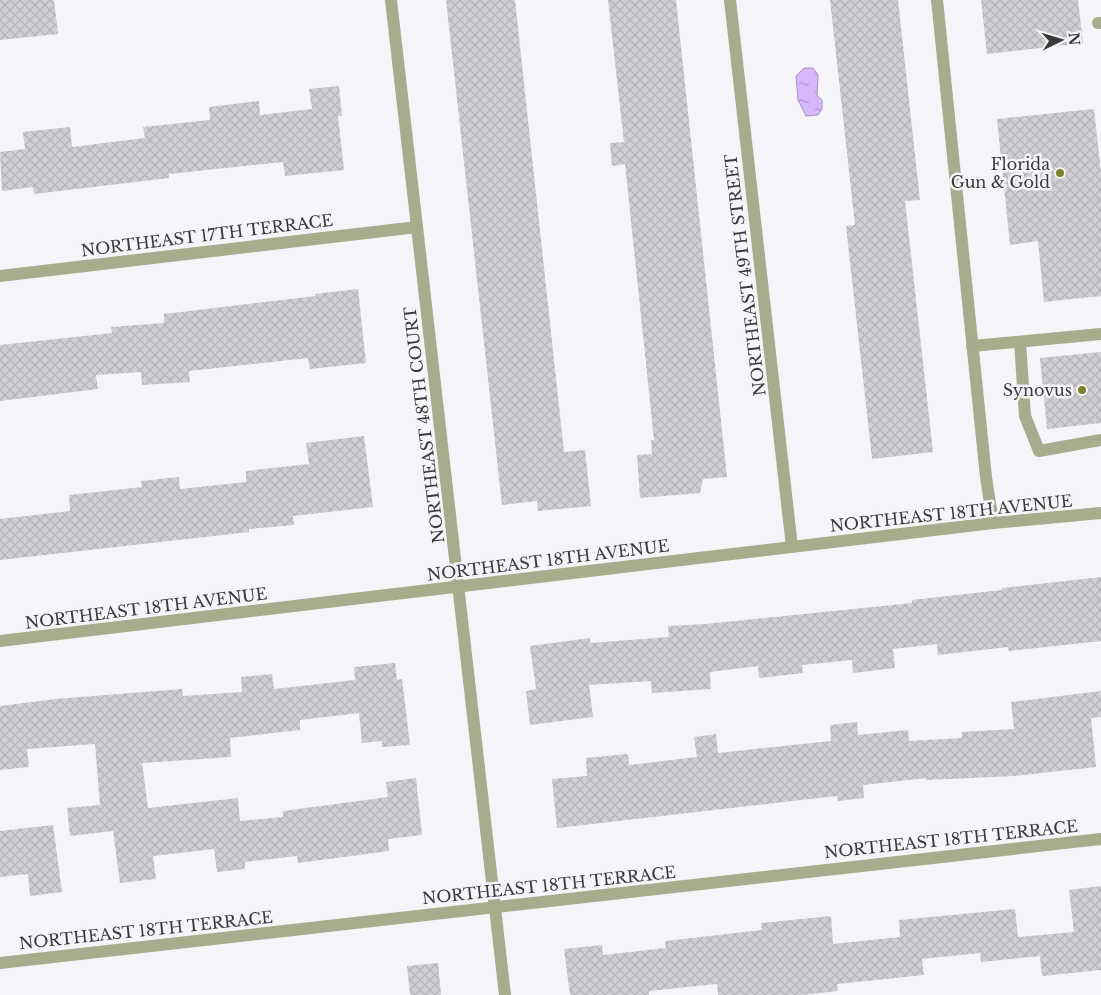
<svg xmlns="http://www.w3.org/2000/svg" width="1101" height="995" font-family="'Libre Baskerville',serif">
	<defs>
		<pattern id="water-ripples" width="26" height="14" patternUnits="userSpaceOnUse" patternTransform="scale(1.25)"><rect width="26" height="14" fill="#d7b8fb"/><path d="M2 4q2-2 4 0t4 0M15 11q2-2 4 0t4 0" fill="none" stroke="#af97cc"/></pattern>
		<pattern id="building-cross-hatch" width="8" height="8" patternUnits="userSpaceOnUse" patternTransform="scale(1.25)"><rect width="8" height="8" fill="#d0ced2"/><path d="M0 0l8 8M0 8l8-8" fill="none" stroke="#b3b2b5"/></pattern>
	</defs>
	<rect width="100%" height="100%" fill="#f5f4f8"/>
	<path fill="url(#water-ripples)" stroke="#a892c1" d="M 804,68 L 813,68 L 818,75 L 817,96 L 822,100 L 822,109 L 818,115 L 806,116 L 798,100 L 796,76 Z"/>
	<g fill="url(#building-cross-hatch)">
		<path d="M 0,0 L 54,0 L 58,34 L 0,40 Z"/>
		<path d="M 446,0 L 515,0 L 564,452 L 585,450 L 591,506 L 538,511 L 537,501 L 502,505 Z"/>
		<path d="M 608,0 L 676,0 L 727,477 L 703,479 L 700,493 L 640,498 L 637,455 L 652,454 L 651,440 L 654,440 L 625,164 L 612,166 L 610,143 L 624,142 Z"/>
		<path d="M 830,0 L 898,0 L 920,200 L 905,201 L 933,452 L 872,459 L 846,226 L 855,225 Z"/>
		<path d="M 981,0 L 1078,0 L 1083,43 L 987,54 Z"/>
		<path d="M 339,86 L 342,116 L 338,116 L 344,170 L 285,176 L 283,162 L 169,174 L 169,178 L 34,194 L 33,187 L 2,191 L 0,152 L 25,149 L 23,132 L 70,127 L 72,147 L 145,138 L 143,127 L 210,120 L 209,107 L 259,101 L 260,115 L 312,109 L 309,89 Z"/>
		<path d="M 1094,109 L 1101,174 L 1101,296 L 1044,302 L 1038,241 L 1010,245 L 997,119 Z"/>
		<path d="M 358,289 L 366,363 L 310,369 L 308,358 L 189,371 L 190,382 L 142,385 L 141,372 L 96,375 L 98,389 L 0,401 L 0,345 L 112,333 L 111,327 L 164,323 L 164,314 L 316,296 L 315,294 Z"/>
		<path d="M 1101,352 L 1101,423 L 1047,429 L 1040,358 Z"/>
		<path d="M 364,436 L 373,507 L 293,516 L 294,525 L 249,529 L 249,532 L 0,560 L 0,519 L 70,511 L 69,495 L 142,487 L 141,481 L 179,477 L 180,489 L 246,482 L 246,471 L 309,464 L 306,443 Z"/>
		<path d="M 1101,577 L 1101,641 L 1009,651 L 1008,647 L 938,655 L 937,644 L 893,649 L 895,668 L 853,673 L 852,660 L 802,665 L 803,673 L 759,678 L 758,666 L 710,672 L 711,689 L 652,693 L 651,681 L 589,685 L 593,717 L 530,725 L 526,691 L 536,689 L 530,646 L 590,638 L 590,643 L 669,637 L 668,626 L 706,624 L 912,603 L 912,600 L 1002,590 L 1002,588 Z"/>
		<path d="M 395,663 L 397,680 L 402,679 L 410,745 L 382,747 L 382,741 L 362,743 L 359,713 L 300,720 L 300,730 L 230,738 L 231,757 L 142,763 L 148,808 L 238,798 L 240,821 L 283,817 L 283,811 L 388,797 L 386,782 L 416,778 L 422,835 L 388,839 L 389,851 L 298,863 L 297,856 L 245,862 L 245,869 L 217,872 L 214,849 L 153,856 L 156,879 L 120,883 L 113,831 L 70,836 L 67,808 L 100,805 L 95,744 L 27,749 L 29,767 L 0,770 L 0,706 L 56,699 L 182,689 L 183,696 L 242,692 L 241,677 L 272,674 L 274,689 L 355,680 L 354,667 Z"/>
		<path d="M 1101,691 L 1101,717 L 1091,718 L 1096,767 L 1014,776 L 926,780 L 926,778 L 863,785 L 864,798 L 838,801 L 837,796 L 557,828 L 552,779 L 587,776 L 586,758 L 628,754 L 629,765 L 697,757 L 694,737 L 716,734 L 718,753 L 831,741 L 830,725 L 857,722 L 858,735 L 908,730 L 909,741 L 962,738 L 962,732 L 1014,729 L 1011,702 Z"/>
		<path d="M 53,825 L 62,892 L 30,896 L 28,874 L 0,877 L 0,831 Z"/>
		<path d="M 1101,886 L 1101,970 L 1042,976 L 1040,956 L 981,962 L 980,953 L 922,959 L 924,975 L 837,984 L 838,991 L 802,995 L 718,995 L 717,984 L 649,991 L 649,995 L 570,995 L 564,949 L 602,945 L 603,955 L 666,948 L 665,941 L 762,930 L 761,923 L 831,916 L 833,944 L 900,937 L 899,920 L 1015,909 L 1018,937 L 1074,932 L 1069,890 Z"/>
		<path d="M 438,963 L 441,995 L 410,995 L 407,966 Z"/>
	</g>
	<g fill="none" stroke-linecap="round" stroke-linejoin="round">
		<g stroke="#a7ac8d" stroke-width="12">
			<path d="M 391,0 L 505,995"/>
			<path d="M 730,0 L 792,547"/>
			<path d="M 937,0 L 986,477 L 993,523"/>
			<path d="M 1098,23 L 1101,23"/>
			<path d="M 0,276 L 417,227"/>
			<path d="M 1020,342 L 1025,416 L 1039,451 L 1101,440"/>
			<path d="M 972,346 L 1101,334"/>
			<path d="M 0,641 L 993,523 L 1101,513"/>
			<path d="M 0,963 L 1101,839"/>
		</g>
	</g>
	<g fill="#7a822d" stroke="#f5f4f8" stroke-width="2">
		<circle cx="1060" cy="173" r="5"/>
		<circle cx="1082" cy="390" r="5"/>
	</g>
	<g text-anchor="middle" stroke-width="5" stroke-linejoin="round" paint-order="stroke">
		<g font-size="16" fill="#3a3a3b" stroke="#f5f4f8" text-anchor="end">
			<text x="1050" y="170">Florida<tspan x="1050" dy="18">Gun &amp; Gold</tspan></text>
			<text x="1072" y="396">Synovus</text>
		</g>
		<g font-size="16" fill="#3a3a3b" stroke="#f5f4f8">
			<text transform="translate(207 235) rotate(-7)" y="6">NORTHEAST 17TH TERRACE</text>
			<text transform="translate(745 275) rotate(-97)" y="6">NORTHEAST 49TH STREET</text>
			<text transform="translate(424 425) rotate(-97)" y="6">NORTHEAST 48TH COURT</text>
			<text transform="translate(951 513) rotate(-6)" y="6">NORTHEAST 18TH AVENUE</text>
			<text transform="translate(548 560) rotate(-7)" y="6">NORTHEAST 18TH AVENUE</text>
			<text transform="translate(146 608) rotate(-7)" y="6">NORTHEAST 18TH AVENUE</text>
			<text transform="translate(951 839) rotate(-6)" y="6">NORTHEAST 18TH TERRACE</text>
			<text transform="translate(549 885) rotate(-6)" y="6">NORTHEAST 18TH TERRACE</text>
			<text transform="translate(146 930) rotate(-6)" y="6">NORTHEAST 18TH TERRACE</text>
		</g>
	</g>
	<g transform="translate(1061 40) rotate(85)" stroke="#f5f4f8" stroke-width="4" paint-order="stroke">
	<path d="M0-4L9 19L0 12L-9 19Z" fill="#3a3a3b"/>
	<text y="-8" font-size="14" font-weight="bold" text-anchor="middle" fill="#3a3a3b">N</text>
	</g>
</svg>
